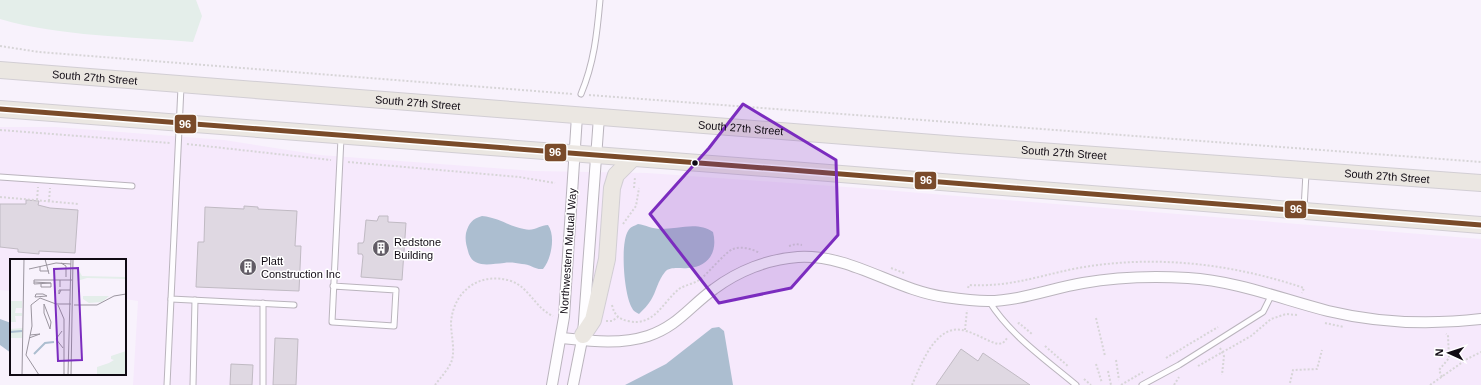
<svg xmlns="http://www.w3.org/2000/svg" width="1481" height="385" font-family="Arial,sans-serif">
	<rect width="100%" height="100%" fill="#f8f2fc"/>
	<path fill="#f6e9fc" d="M 0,127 L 56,127 L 224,140 L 320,155 L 534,171 L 647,173 L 860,188 L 1481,239 L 1481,385 L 133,385 L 138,301 L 125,299 L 125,260 L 11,260 L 11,291 L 0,290 Z"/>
	<path fill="#e4eeea" d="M 0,0 L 196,0 L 202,16 L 193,42 C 129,36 62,37 0,19 Z"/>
	<g fill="#acbed0">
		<path d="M 482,216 C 500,218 508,226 524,229 C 534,232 540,225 548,225 C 556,236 551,260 543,269 C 535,270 530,264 522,264 C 516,263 510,262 504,263 C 490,264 472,269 468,251 C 466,244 465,240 466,233 C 469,223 472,219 482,216 Z"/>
		<path d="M 638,224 C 646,225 652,229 661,229 C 678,229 698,221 713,232 C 718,251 709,267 688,268 C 681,269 670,266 665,272 C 658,280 656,292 651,300 C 648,305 643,310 639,314 C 636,312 633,311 632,308 C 624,295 620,244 628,231 C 630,227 634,226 638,224 Z"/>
		<path d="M 0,319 L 11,323 L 11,353 L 0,345 Z"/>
		<path d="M 719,327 L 724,331 L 733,385 L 625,385 L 666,364 L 712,328 Z"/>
	</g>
	<g fill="#dfd8e2" stroke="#c0bac3">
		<path d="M 26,200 L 39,201 L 38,205 L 50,208 L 78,210 L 75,253 L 39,251 L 39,254 L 18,252 L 18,249 L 0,247 L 0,204 L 26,204 Z"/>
		<path d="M 244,206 L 258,207 L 258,209 L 297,211 L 295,246 L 301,246 L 299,291 L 196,287 L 198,242 L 204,242 L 205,207 L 244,209 Z"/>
		<path d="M 379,216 L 388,216 L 388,222 L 406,223 L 402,280 L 361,277 L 363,256 L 362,254 L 358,254 L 358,243 L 363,243 L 364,241 L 366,220 L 377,221 Z"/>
		<path d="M 275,338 L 298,339 L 296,385 L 273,385 Z"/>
		<path d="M 961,349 L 978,361 L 983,353 L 1030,385 L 936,385 Z"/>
		<path d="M 231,364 L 253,365 L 252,385 L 230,385 Z"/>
	</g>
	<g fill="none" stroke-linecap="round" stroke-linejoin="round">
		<g stroke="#bab4bd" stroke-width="7">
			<g id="lane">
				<path d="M 181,87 L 171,299 L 294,305"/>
				<path d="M 581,94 C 594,63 597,34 600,0"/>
				<path d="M 0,177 L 132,186"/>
				<path d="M 1304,209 L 1306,173"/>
				<path d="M 333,286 L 396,290 L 394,326 L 332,322 L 341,138"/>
				<path d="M 989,301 C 1010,335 1045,359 1076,385"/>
				<path d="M 167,385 L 171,299"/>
				<path d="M 193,385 L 195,300"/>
				<path d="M 263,385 L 263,303"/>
				<path d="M 1142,385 L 1179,365 L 1263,312 L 1272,294"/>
			</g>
		</g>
		<g stroke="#bab4bd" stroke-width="12">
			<g id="street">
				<path d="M 562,338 C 590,341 620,345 648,336 C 678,326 690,306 714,289 C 738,271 768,259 798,257 C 851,254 894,290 945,297 C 959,299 974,301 988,301 C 1020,301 1052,288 1083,283 C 1117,277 1153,276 1188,278 C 1237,281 1281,299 1328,311 C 1378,323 1430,325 1481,319"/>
				<path d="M 552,385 L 564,317 L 577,116"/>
				<path d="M 573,385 L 583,335 L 599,117"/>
			</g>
		</g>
		<g stroke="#d2ced4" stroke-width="18">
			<g id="primary">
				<path id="s1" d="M 0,70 L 959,145 L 1481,183"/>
				<path d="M 0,109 C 493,150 988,182 1481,225"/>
				<path d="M 583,335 L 593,320 L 607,259 L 612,188 L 616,175 L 633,158"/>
			</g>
		</g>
		<g stroke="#d7d5d7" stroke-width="2" stroke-dasharray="2 2" stroke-linecap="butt">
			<path d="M 0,46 L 39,52 L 573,94"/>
			<path d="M 589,95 L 1481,162"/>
			<path d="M 0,130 L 170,143"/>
			<path d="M 187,144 L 331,160"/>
			<path d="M 348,162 L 519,177 L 555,183"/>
			<path d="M 634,188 L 635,177"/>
			<path d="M 0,197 L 79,204"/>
			<path d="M 37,200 L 38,187"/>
			<path d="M 49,201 L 50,188"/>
			<path d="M 623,224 L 636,206 L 639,188"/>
			<path d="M 789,246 L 796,244 L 802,245"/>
			<path d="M 891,268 L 904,273"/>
			<path d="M 968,288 L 969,285 C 1009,287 1035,277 1073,269 C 1151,254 1230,263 1304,288 L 1302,293"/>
			<path d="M 612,305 C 614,314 618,319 628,321 C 654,327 662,303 679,289 C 685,285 693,284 699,280 C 708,274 725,252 733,249 C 742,246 752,249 760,253"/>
			<path d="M 1096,318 L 1105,356"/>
			<path d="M 606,321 L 612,321 L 618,317"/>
			<path d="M 1325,323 L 1344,327"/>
			<path d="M 1018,324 L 1019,323 L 1032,334"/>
			<path d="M 965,330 L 967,310"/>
			<path d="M 1045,346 L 1069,367"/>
			<path d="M 1220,348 L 1224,356 L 1222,375"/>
			<path d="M 1166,358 L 1218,327"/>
			<path d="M 1116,360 L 1119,380"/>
			<path d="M 1096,364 L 1102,383"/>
			<path d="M 1198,366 L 1251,336 L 1271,319 L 1286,314 L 1297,315"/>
			<path d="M 1108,371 L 1111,385"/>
			<path d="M 1442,377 L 1439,370 L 1449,358 L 1448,335 L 1446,334"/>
			<path d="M 1084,379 L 1091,385"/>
			<path d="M 1290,383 L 1293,370 L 1317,369 L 1322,350"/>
			<path d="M 435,385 C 440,378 449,369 452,360 C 455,348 451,335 451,323 C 453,291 480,271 511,281 C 529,287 535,308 553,316"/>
			<path d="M 912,385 C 921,365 936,321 966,331 C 977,334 987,341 998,344 L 1003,343 L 1008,337"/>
			<path d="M 1121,385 L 1143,372"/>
			<path d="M 1174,385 L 1179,377"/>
			<path d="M 1430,385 L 1467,359 L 1481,352"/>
		</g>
		<use href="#lane" stroke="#fefdff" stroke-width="5"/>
		<use href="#street" stroke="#fefdff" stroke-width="10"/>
		<use href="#primary" stroke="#ebe7e2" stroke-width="16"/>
		<g stroke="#fff" stroke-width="8">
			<path id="bus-1" d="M 0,109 C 493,150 988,182 1481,225"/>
		</g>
		<use href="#bus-1" stroke="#7a4b2a" stroke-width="5"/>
	</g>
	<path fill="#7b2cbf" fill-opacity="0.2" stroke="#7b2cbf" stroke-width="3" stroke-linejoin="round" d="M 743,104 L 836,160 L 838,235 L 791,288 L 719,303 L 650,214 L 709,148 Z"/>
	<defs>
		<g id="building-disc" transform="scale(0.9)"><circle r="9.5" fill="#615b65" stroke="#fff"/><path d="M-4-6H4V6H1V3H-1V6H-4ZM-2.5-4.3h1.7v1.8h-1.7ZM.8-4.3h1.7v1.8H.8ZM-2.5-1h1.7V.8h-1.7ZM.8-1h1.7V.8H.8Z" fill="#fff"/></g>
	</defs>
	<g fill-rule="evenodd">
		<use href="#building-disc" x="381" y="248"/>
		<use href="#building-disc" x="248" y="267"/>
	</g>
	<circle fill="#100a13" stroke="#fff" stroke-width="1.5" cx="695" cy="163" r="3.5"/>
	<g text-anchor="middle" stroke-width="3" stroke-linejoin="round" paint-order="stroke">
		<g font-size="11" fill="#100a13" stroke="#fff">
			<text dy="4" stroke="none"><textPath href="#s1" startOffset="95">South 27th Street</textPath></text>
			<text dy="4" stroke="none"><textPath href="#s1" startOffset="419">South 27th Street</textPath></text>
			<text dy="4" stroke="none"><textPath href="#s1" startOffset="743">South 27th Street</textPath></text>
			<text dy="4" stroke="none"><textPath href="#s1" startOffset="1067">South 27th Street</textPath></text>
			<text dy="4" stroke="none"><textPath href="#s1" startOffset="1391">South 27th Street</textPath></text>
			<text transform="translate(568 251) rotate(-86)" y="4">Northwestern Mutual Way</text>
		</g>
		<g font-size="11" fill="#100a13" stroke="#fff" text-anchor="start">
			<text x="394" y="246">Redstone<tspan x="394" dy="13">Building</tspan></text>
			<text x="261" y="265">Platt<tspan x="261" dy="13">Construction Inc</tspan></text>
		</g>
	</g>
	<g transform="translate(10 259)">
		<rect width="116" height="116" fill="#f8f2fc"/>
		<path d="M 67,8 L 72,17 L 116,18 L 116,20 L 77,19 L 67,22 ZM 73,37 L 99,37 L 92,43 L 79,44 L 73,40 ZM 0,42 L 12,42 L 12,49 L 6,49 L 5,54 L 12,54 L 12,57 L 5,57 L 6,63 L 0,63 ZM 13,69 L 12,79 L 0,79 L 0,70 ZM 116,92 L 116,116 L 87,116 L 87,108 L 99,104 L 104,101 L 101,100 L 101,97 Z" fill="#e4eeea"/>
		<path fill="none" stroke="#acbed0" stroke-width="2" d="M 0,73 L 12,72M 24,95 L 35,84 L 44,83"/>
		<path fill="none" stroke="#9b959f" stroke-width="1" d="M 35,0 L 39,15M 51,4 L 56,7 L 56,18M 30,8 L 30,12 L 39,12M 19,10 L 46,4 L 61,5M 24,23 L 41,24M 31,25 L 31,28 L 41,28 L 41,24 L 24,25 L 24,21 L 50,21M 50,28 L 50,21 L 62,21M 51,31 L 49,35 L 49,31 L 60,31M 26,35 L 33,35 L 37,37 L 25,38 ZM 34,45 L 41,63 L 40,70 L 34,54 ZM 48,46 L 54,60 L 54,116M 64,46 L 87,46 L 104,37 L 116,35M 52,72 L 46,80 L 53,89M 19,79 L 30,75 L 20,76M 12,116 L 14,0M 29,116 L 16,96 L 22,67 L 21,46 L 30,39 L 46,45 L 61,45M 58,116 L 61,0M 61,116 L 63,0"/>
		<path fill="#7b2cbf" fill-opacity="0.15" stroke="#7b2cbf" stroke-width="2" d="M 68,9 L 72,101 L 48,102 L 44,10 Z"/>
		<rect width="116" height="116" fill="none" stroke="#100a13" stroke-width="2"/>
	</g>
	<g stroke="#fff" stroke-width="1.5">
		<rect x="174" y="114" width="23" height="20" rx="4" fill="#7a4b2a"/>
		<rect x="544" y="143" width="23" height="19" rx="4" fill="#7a4b2a"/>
		<rect x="914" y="171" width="23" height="19" rx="4" fill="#7a4b2a"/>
		<rect x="1284" y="200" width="23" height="19" rx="4" fill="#7a4b2a"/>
	</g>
	<g font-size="11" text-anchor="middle" font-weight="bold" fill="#fff">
		<text x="185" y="128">96</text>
		<text x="555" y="156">96</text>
		<text x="926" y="184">96</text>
		<text x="1296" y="213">96</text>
	</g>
	<g transform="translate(1449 353) rotate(273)" stroke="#ffffff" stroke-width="3" paint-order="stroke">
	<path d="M0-3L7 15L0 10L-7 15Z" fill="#100a13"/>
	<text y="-6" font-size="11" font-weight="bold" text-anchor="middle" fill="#100a13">N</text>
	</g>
</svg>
